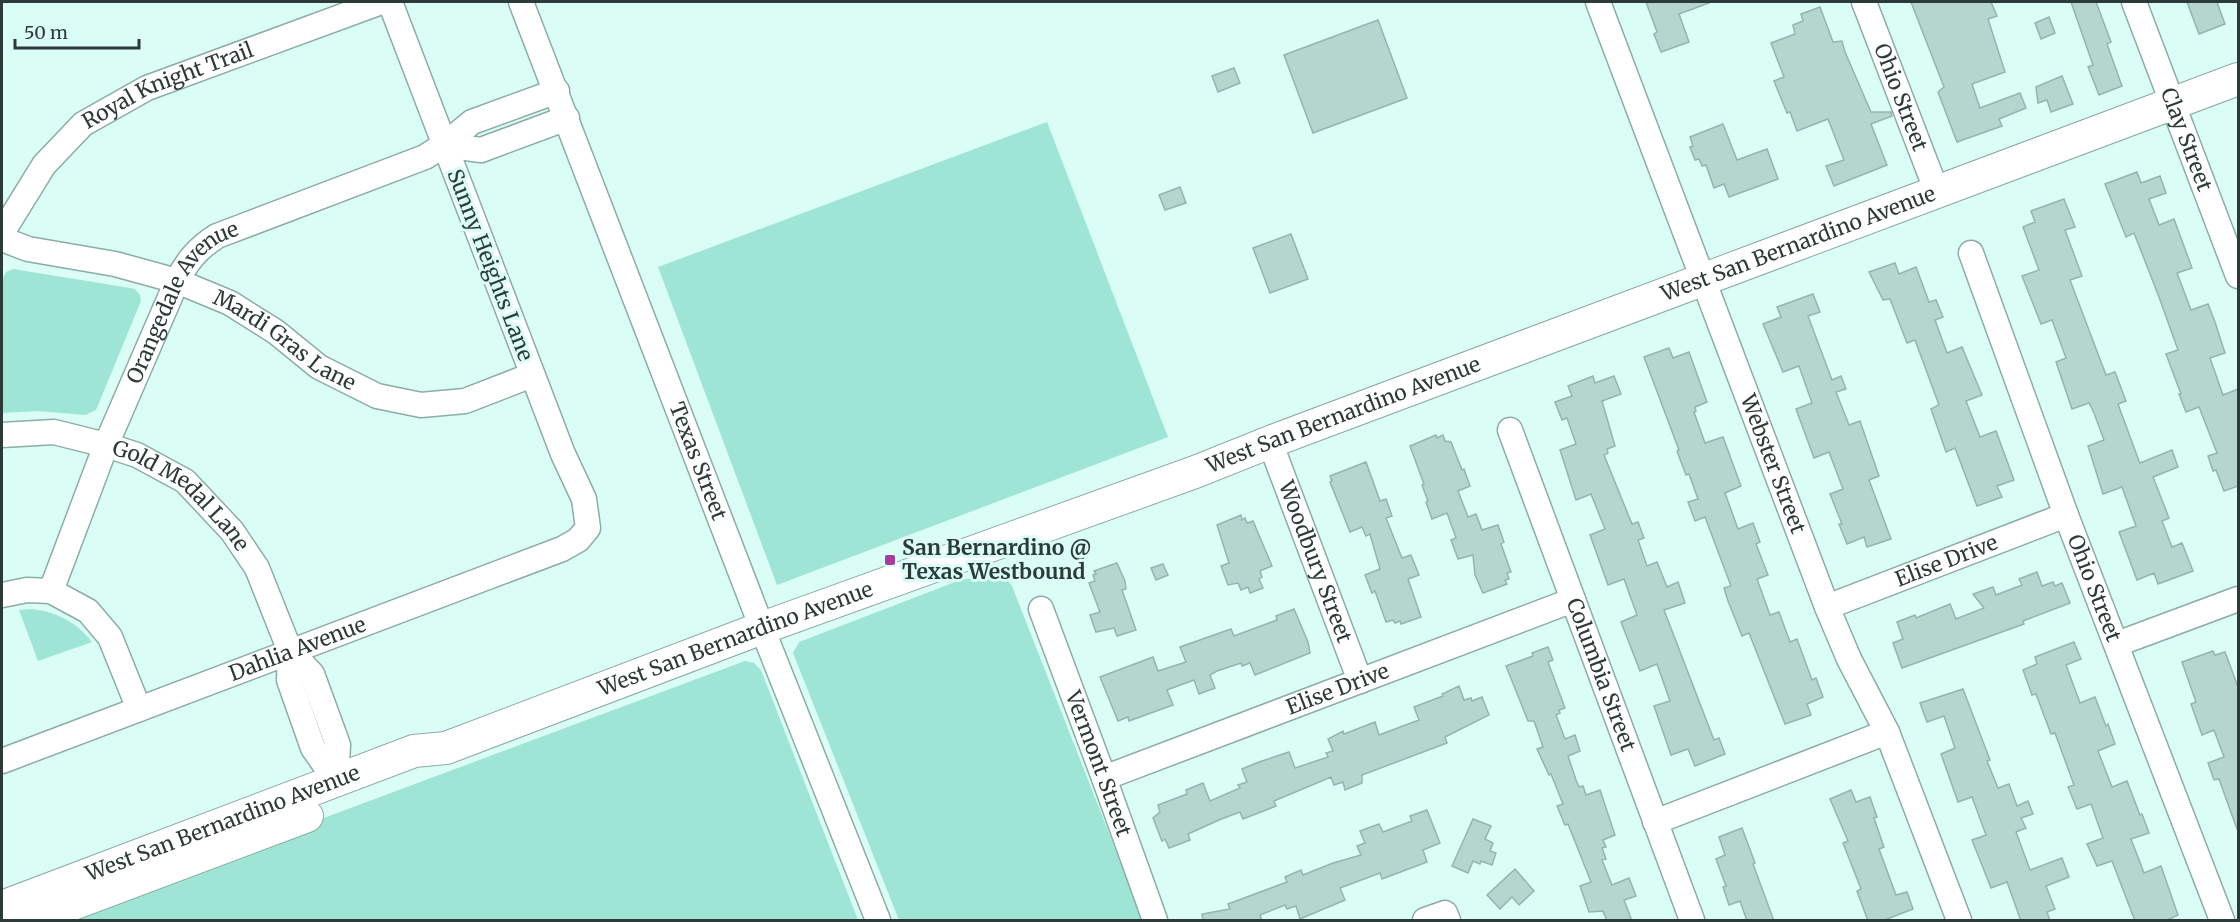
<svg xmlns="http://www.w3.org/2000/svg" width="2240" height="922" font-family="Merriweather,serif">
	<rect width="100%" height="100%" fill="#dafdf5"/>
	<g fill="#9ee5d6">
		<path d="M 1047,122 L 1168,437 L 777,585 L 658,267 Z"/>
		<path d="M 13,269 L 124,287 L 135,289 L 140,295 L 141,301 L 96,410 L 85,415 L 38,411 L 2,413 L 2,280 L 6,272 Z"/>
		<path d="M 1006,578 L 1012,586 L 1143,920 L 899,920 L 793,653 L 799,642 L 963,579 Z"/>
		<path d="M 32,609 C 57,612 76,622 92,642 L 38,661 L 19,610 Z"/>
		<path d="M 745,661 L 754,663 L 761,670 L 858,920 L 50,920 Z"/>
	</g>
	<g fill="#b4d6ce" stroke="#94b5ae" stroke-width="1.5">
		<path d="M 1646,2 L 1709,2 L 1709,3 L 1679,14 L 1689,42 L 1661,52 L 1654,34 L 1657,32 Z"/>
		<path d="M 1911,2 L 1991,2 L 1997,16 L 1988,19 L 2005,72 L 1972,84 L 1980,108 L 2020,93 L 2026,108 L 1999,119 L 2002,126 L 1957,142 L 1938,92 L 1944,87 Z"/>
		<path d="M 2071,2 L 2096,2 L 2111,42 L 2107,44 L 2122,86 L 2099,95 L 2088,67 L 2093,65 Z"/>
		<path d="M 2187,2 L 2217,2 L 2225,24 L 2199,34 Z"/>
		<path d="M 1820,7 L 1833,42 L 1842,41 L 1845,52 L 1871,112 L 1891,112 L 1892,116 L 1871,124 L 1887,165 L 1834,186 L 1826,166 L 1844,160 L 1828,119 L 1797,131 L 1790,112 L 1787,113 L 1774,81 L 1784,77 L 1771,43 L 1795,34 L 1793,25 L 1803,21 L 1801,14 Z"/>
		<path d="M 2049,17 L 2055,33 L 2041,39 L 2035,23 Z"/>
		<path d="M 1378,20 L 1407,98 L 1313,133 L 1284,55 Z"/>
		<path d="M 1234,68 L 1240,83 L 1218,92 L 1212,76 Z"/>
		<path d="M 2062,76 L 2073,104 L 2051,112 L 2047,100 L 2038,103 L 2036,87 Z"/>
		<path d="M 1723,124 L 1737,160 L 1767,149 L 1778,179 L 1729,197 L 1724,184 L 1714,188 L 1706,165 L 1702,166 L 1699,159 L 1695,160 L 1690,147 L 1693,146 L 1690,137 Z"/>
		<path d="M 2137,172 L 2141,183 L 2160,176 L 2166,193 L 2149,199 L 2159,225 L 2174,219 L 2192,268 L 2177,273 L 2191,310 L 2208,304 L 2215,322 L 2225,353 L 2210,358 L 2223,395 L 2238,389 L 2238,486 L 2224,491 L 2216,470 L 2213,471 L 2208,456 L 2217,453 L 2199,407 L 2186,412 L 2179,394 L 2181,394 L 2166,354 L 2178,350 L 2159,297 L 2134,233 L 2126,237 L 2105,184 Z"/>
		<path d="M 1180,187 L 1186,203 L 1165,210 L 1159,195 Z"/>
		<path d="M 2064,199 L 2075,227 L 2065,230 L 2082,276 L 2070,280 L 2106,375 L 2115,372 L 2126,401 L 2118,404 L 2139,461 L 2140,463 L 2172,450 L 2178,467 L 2153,477 L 2169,518 L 2162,521 L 2172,547 L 2182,543 L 2193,571 L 2158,584 L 2154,573 L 2137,580 L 2119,532 L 2136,526 L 2122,487 L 2103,494 L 2088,446 L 2104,440 L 2094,413 L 2089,403 L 2072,409 L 2056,362 L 2066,358 L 2052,320 L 2041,324 L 2022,276 L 2039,270 L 2023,227 L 2035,222 L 2031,211 Z"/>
		<path d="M 1291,234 L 1308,279 L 1270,293 L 1253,248 Z"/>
		<path d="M 1895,263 L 1899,274 L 1916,267 L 1929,302 L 1936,300 L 1943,317 L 1935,320 L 1947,353 L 1962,347 L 1982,395 L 1966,401 L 1980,437 L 1996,431 L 2014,480 L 1997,486 L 2002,497 L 1977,506 L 1955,448 L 1946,452 L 1931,409 L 1939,405 L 1915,340 L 1907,343 L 1890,299 L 1883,300 L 1869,272 Z"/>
		<path d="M 1813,294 L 1820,312 L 1808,316 L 1832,380 L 1841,376 L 1846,389 L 1836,392 L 1849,425 L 1860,421 L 1879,476 L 1869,480 L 1891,539 L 1867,547 L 1864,537 L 1847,544 L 1839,524 L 1842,524 L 1830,494 L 1843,489 L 1829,452 L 1814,458 L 1796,409 L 1812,403 L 1799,366 L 1783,372 L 1763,324 L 1781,317 L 1777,307 Z"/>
		<path d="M 1669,348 L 1673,358 L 1689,352 L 1707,402 L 1695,407 L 1696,411 L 1694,412 L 1705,443 L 1723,437 L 1741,486 L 1725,493 L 1738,529 L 1753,523 L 1760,542 L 1756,544 L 1768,575 L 1757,579 L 1770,615 L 1779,612 L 1790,642 L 1797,639 L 1812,680 L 1816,678 L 1823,697 L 1807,704 L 1811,715 L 1785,724 L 1749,633 L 1742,636 L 1728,601 L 1724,588 L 1731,586 L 1705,517 L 1695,521 L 1688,502 L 1698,499 L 1689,474 L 1686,475 L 1677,451 L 1679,450 L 1644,357 Z"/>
		<path d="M 1593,376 L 1595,383 L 1614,376 L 1621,394 L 1602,401 L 1615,446 L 1607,449 L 1608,453 L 1604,455 L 1632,524 L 1638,522 L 1644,538 L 1638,540 L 1647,566 L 1657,562 L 1667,587 L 1678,582 L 1685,603 L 1664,610 L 1714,740 L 1719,738 L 1725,754 L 1695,766 L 1688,749 L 1671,755 L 1654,706 L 1670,701 L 1657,664 L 1640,671 L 1621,622 L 1637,615 L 1624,579 L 1608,585 L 1590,535 L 1605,529 L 1591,494 L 1576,500 L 1560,450 L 1576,444 L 1567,418 L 1562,420 L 1555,402 L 1572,396 L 1568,386 Z"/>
		<path d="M 1436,435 L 1437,438 L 1443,435 L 1445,441 L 1451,442 L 1462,470 L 1464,469 L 1470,486 L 1458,491 L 1468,517 L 1476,514 L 1482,530 L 1498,525 L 1504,542 L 1501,544 L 1511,572 L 1507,573 L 1509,579 L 1505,580 L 1507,584 L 1483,593 L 1475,575 L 1473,555 L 1458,559 L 1451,540 L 1456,538 L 1447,513 L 1432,519 L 1426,502 L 1428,501 L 1422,485 L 1424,484 L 1410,446 Z"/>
		<path d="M 1366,462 L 1380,501 L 1386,499 L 1392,516 L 1386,518 L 1402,558 L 1411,555 L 1419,575 L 1408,579 L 1421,617 L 1401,624 L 1400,621 L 1395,623 L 1393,620 L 1386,622 L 1375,591 L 1372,593 L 1365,575 L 1380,569 L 1370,534 L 1366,536 L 1362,527 L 1350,532 L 1330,482 L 1332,481 L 1330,476 Z"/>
		<path d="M 1241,515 L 1242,520 L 1245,518 L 1247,523 L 1253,521 L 1272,566 L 1260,571 L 1262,577 L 1259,579 L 1263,588 L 1250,593 L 1248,587 L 1241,590 L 1238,583 L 1228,585 L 1221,566 L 1229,563 L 1217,525 Z"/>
		<path d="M 1117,563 L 1125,581 L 1126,589 L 1122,590 L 1136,630 L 1117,636 L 1114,628 L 1096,632 L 1090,615 L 1100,612 L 1089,583 L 1095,581 L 1093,575 L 1096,574 L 1094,571 Z"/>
		<path d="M 1163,564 L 1168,575 L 1156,580 L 1151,568 Z"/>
		<path d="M 2037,572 L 2042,586 L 2053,582 L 2055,586 L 2062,583 L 2070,603 L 2023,621 L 2024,624 L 1902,668 L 1893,643 L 1903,639 L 1897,622 L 1915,615 L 1916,618 L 1950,604 L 1956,619 L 1984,608 L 1973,594 L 1993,587 L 1996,595 L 2022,585 L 2019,579 Z"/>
		<path d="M 1294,609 L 1308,642 L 1310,653 L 1255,675 L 1250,663 L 1242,666 L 1241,663 L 1217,671 L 1210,675 L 1215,688 L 1199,694 L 1194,680 L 1167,690 L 1173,705 L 1129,721 L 1128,717 L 1118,721 L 1100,677 L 1153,657 L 1158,671 L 1186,662 L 1180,647 L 1231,629 L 1234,636 L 1277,620 L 1276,616 Z"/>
		<path d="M 2074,642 L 2081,659 L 2066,665 L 2080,703 L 2095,697 L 2106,726 L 2108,724 L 2115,744 L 2098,751 L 2112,787 L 2127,781 L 2140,815 L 2142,814 L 2149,833 L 2131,839 L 2144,873 L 2161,866 L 2178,915 L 2165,921 L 2135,921 L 2112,861 L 2097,866 L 2087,844 L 2103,838 L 2091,804 L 2077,809 L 2068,787 L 2074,785 L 2055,733 L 2051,734 L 2036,694 L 2032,695 L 2023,670 L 2037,664 L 2035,657 Z"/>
		<path d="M 1548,647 L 1553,660 L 1548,662 L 1565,708 L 1559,710 L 1560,713 L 1556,715 L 1565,739 L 1575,735 L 1580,751 L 1568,756 L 1576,780 L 1579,787 L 1583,786 L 1586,795 L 1600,790 L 1615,835 L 1603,840 L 1606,847 L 1602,848 L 1606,859 L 1602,860 L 1612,885 L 1629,878 L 1636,896 L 1624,900 L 1632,921 L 1607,921 L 1603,911 L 1589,912 L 1580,886 L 1591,882 L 1568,824 L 1565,825 L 1557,806 L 1563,804 L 1551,774 L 1549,775 L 1537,749 L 1543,747 L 1534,721 L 1528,721 L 1506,666 L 1533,656 L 1532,653 Z"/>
		<path d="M 2213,651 L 2215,655 L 2225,652 L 2238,687 L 2238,829 L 2237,829 L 2219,779 L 2214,780 L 2208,763 L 2224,757 L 2214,730 L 2202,735 L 2191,704 L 2196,702 L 2182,662 Z"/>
		<path d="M 1459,686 L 1464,700 L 1471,698 L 1472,701 L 1482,697 L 1489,715 L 1445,737 L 1447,743 L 1362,775 L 1362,783 L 1345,790 L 1343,782 L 1334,785 L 1331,777 L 1274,801 L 1276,806 L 1243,819 L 1240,812 L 1219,820 L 1188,834 L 1190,840 L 1169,848 L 1165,839 L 1162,841 L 1153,818 L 1160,812 L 1158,805 L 1187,794 L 1186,790 L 1203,783 L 1210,801 L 1240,788 L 1238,785 L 1247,782 L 1242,769 L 1259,762 L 1289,752 L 1295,768 L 1328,757 L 1326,753 L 1333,751 L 1328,739 L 1343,731 L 1344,734 L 1375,722 L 1379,735 L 1419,720 L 1414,707 L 1443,696 L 1442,694 Z"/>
		<path d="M 1963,689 L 1990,760 L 1987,761 L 1998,788 L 2009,784 L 2017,806 L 2028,801 L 2033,814 L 2021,818 L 2026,828 L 2016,832 L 2030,870 L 2062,858 L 2069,877 L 2046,886 L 2055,909 L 2047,912 L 2050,921 L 2021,921 L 2007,882 L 1991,888 L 1972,840 L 1986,835 L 1972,797 L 1958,802 L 1941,754 L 1955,748 L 1944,716 L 1927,722 L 1920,703 Z"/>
		<path d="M 1851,790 L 1856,802 L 1870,797 L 1877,817 L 1874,818 L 1884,847 L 1879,849 L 1896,895 L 1907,892 L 1913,909 L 1882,921 L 1868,921 L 1857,891 L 1861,889 L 1843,843 L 1848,841 L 1830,799 Z"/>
		<path d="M 1427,810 L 1440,843 L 1423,850 L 1427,862 L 1382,879 L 1380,873 L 1340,888 L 1345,900 L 1300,919 L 1296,906 L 1287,909 L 1285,905 L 1260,915 L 1262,921 L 1203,921 L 1202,914 L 1230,909 L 1228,904 L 1287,882 L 1285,877 L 1301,870 L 1303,875 L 1333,863 L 1361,855 L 1357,846 L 1365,843 L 1360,831 L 1379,824 L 1383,832 L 1412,821 L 1410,816 Z"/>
		<path d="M 1473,819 L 1491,826 L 1485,839 L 1493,843 L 1490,851 L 1496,853 L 1492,865 L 1481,861 L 1480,864 L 1473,861 L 1468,873 L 1452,866 Z"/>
		<path d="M 1742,828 L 1755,863 L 1753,864 L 1774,921 L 1747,921 L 1740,901 L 1729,905 L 1723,887 L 1726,886 L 1716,859 L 1725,855 L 1719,837 Z"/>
		<path d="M 1515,869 L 1534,891 L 1519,905 L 1512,897 L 1500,909 L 1487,895 Z"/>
	</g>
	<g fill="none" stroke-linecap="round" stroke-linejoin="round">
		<g stroke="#8cada6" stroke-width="27">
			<g id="minor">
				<path id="s1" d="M 521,2 L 762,628 L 878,920"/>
				<path id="s2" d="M 1598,2 L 1827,607 L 1849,659 L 1887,732 L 1959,920"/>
				<path id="s3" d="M 1864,2 L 1937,192"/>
				<path id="s4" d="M 2134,2 L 2238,276"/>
				<path d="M 444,145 L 481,150 L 567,118"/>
				<path id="s5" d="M 2,233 L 44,165 L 83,124 L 147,88 L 381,2"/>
				<path id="s6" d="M 2,239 L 28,249 L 115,264 L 177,281 L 230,303 L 276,332 L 319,367 L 377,396 L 421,405 L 465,401 L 532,375"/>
				<path id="s7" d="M 1971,253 L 2066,515 L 2222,920"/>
				<path id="s8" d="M 1510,430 L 1692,920"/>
				<path id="s9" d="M 2,435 L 54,432 L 106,445 L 137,455 L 185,481 L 232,531 L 257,568 L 290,651 L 289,680 L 313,748 L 336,781"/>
				<path id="s10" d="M 1270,442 L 1360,681"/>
				<path id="s11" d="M 51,591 L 106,445 L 177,281 C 187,261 198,248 217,236 L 425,157 L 444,145 L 472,122 L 557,91"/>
				<path d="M 2,595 L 27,590 L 51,591 L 88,611 L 110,637 L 139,709"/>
				<path id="s12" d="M 1827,607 L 2066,515"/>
				<path id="s13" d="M 1041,609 L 1104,778 L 1155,920"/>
				<path d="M 2117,644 L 2238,599"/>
				<path d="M 290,651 L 312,674 L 338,745 L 336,781"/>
				<path id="s14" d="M 2,761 L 562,549 L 578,540 L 588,528 L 584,499 L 563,454 L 390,2"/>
				<path id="s15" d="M 1104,778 L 1573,600"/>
				<path d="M 1655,822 L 1887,732"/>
				<path d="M 1425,920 L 1445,913 L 1448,920"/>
			</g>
		</g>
		<g stroke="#8cada6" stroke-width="34">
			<g id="major">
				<path id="s16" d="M 2,907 L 414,751 L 446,748 L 762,628 L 1195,472 L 1270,442 L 2238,79"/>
				<path d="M 30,920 L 307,816"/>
			</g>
		</g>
		<use href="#minor" stroke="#fff" stroke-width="24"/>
		<use href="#major" stroke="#fff" stroke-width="32"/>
	</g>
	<rect fill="#a53c9e" stroke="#dafdf5" stroke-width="2" x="884" y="554" width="12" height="12" rx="3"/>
	<g text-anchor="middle" stroke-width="6" stroke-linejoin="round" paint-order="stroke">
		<g font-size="21" fill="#2d3b38" stroke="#dafdf5">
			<text dy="7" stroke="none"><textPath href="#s5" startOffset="230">Royal Knight Trail</textPath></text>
			<text dy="7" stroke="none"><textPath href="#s3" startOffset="102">Ohio Street</textPath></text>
			<text dy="7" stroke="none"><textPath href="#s4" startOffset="147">Clay Street</textPath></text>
			<text dy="7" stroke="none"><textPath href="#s16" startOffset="1916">West San Bernardino Avenue</textPath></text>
			<text transform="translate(490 265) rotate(69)" y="7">Sunny Heights Lane</text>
			<text dy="7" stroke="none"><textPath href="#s11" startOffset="321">Orangedale Avenue</textPath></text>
			<text dy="7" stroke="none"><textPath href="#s6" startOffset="304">Mardi Gras Lane</textPath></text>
			<text dy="7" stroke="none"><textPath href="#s16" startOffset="1430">West San Bernardino Avenue</textPath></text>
			<text dy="7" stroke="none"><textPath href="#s1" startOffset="492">Texas Street</textPath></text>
			<text dy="7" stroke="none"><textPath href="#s2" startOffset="494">Webster Street</textPath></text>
			<text dy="7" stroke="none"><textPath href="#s9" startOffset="198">Gold Medal Lane</textPath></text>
			<text dy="7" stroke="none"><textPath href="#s12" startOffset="128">Elise Drive</textPath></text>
			<text dy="7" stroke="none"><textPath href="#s10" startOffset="128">Woodbury Street</textPath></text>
			<text dy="7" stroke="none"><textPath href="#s7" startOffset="357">Ohio Street</textPath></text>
			<text dy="7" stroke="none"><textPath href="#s16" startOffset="782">West San Bernardino Avenue</textPath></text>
			<text dy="7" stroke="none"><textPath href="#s14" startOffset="316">Dahlia Avenue</textPath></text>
			<text dy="7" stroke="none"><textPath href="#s8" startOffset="261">Columbia Street</textPath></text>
			<text dy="7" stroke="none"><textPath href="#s15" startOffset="250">Elise Drive</textPath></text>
			<text dy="7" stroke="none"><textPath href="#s13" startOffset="165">Vermont Street</textPath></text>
			<text dy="7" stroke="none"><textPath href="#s16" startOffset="236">West San Bernardino Avenue</textPath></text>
		</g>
		<g font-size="21" font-weight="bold" fill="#2d3b38" stroke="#dafdf5" text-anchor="start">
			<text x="902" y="555">San Bernardino @<tspan x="902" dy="24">Texas Westbound</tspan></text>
		</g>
	</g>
	<rect width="2240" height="922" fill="none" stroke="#2d3b38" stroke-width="6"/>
	<path d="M15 39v9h124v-9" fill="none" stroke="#2d3b38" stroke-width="3"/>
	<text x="24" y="39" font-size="18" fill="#2d3b38" stroke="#dafdf5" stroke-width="4.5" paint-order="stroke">50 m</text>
</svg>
